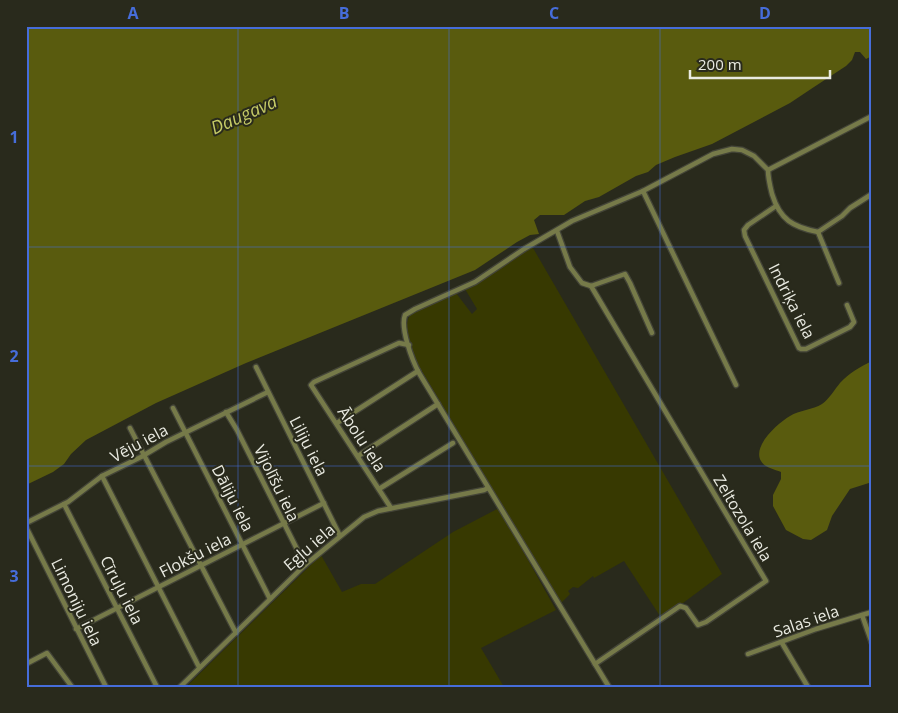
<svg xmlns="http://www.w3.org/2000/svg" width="898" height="713" font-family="'Open Sans',sans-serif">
	<rect width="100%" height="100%" fill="#292a1c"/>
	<g fill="#373901">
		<path d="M 530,247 L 533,248 L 722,574 L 683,603 L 660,616 L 624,561 L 594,578 L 593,576 L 578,588 L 573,587 L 568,591 L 570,594 L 561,603 L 414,358 C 410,343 401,326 412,312 L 456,293 L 472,314 L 477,309 L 465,289 Z"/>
		<path d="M 499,508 L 556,610 L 481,648 L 504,687 L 186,687 L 321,555 L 342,592 L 361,584 L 375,584 L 453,532 Z"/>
	</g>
	<g fill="#595b0e">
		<path d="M 26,26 L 872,26 L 872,56 L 866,59 L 860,52 L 855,52 L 852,60 L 846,66 L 814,87 L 790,103 L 712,144 L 675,157 L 656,165 L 648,172 L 636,176 L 599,197 L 585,201 L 564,215 L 540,215 L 534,220 L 539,234 L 530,235 L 517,242 L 475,270 L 246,363 L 156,403 L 86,440 L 71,454 L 64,464 L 53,472 L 26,485 Z"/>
		<path d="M 872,361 L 872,482 L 850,489 L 832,516 L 827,530 L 811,540 L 803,539 L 786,530 L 773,506 L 773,495 L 781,479 L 781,472 C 774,469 765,468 761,461 C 752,446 778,423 790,416 C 799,410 813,410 822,404 C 829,399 835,389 840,383 C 849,373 860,367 872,361 Z"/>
	</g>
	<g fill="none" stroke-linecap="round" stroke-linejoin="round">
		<g stroke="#444538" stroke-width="7">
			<g id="minor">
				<path d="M 768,170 L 872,116"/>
				<path d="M 643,191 L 736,385"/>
				<path d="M 776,206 L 748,225 L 744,230 L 745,236 L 799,348 L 801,349 L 806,349 L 850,327 L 854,322 L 847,305"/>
				<path d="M 557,231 L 570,267 L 582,283 L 591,286"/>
				<path d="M 818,232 L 842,216 L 850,208 L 872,194"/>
				<path d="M 818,232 L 839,283"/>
				<path d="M 591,286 L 766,581 L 706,622 L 698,625 L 686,608 L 680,606 L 595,664"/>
				<path d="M 591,286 L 625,274 L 630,283 L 652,333"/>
				<path d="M 256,367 L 340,536"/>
				<path d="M 173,408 L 270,599"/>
				<path d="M 226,412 L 237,430 L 305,565"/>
				<path d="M 337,423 L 418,371"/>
				<path d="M 130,428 L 236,633"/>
				<path d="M 358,456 L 438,404"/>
				<path d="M 102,476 L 199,667"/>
				<path d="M 379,489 L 453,443"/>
				<path d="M 64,504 L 157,687"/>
				<path d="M 391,508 L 311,385 L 314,382 L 399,343 L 409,345"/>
				<path d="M 26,523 L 68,502 L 102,476 L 141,457 L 166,442 L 268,392"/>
				<path d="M 26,527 L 106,687"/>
				<path d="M 862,615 L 872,643"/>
				<path d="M 76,629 L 324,503"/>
				<path d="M 782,643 L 808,687"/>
				<path d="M 748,654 L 816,629 L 872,612"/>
				<path d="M 26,664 L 47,653 L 72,687"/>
				<path d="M 180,687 L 305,565 L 364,517 L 378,511 L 484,490 L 488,488"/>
				<path d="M 609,687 L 419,373 C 412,360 400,328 405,315 L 415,309 L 475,282 L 524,249 L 572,221 L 643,191 L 713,154 L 732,149 L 742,150 L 754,156 L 768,170 C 768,178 770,186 772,194 C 780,220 793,227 818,232"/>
			</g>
		</g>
		<use href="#minor" stroke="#767a49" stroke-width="4.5"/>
	</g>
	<path fill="none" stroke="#466dda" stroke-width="1" stroke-opacity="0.55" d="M 238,26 L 238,687M 449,26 L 449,687M 660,26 L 660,687M 26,247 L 872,247M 26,466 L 872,466"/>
	<g text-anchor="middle" stroke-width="4" stroke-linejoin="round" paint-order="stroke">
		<g font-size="16" fill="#e9eae1" stroke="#292a1c">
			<text transform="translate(792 301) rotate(63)" y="6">Indriķa iela</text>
			<text transform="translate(362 439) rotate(57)" y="6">Ābolu iela</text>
			<text transform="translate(139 443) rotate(-28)" y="6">Vēju iela</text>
			<text transform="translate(309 446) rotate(63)" y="6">Liliju iela</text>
			<text transform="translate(277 483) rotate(64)" y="6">Vijolīšu iela</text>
			<text transform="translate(233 498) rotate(63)" y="6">Dāliju iela</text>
			<text transform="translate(743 518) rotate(59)" y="6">Zeltozola iela</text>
			<text transform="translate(309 547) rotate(-41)" y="6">Egļu iela</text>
			<text transform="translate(195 555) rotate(-27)" y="6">Flokšu iela</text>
			<text transform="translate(122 590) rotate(63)" y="6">Cīruļu iela</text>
			<text transform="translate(77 602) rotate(64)" y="6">Limoniju iela</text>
			<text transform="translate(806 621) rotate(-19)" y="6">Salas iela</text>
		</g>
		<g font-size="18" font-style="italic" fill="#c5ca66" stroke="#292a1c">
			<text transform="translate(244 115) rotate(-24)" y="6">Daugava</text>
		</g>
	</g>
	<rect width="898" height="713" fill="none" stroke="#292a1c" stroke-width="55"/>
	<path d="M690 70v8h140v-8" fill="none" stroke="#e9eae1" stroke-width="2.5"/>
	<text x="698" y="70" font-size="15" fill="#e9eae1" stroke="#292a1c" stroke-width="4" paint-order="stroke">200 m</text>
	<rect x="28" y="28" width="842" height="658" fill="none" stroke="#466dda" stroke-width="2"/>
	<g font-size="16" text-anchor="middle" font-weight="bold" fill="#466dda">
		<text x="133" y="19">A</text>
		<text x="344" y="19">B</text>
		<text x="554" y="19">C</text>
		<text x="765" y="19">D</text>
		<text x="14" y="143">1</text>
		<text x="14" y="362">2</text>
		<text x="14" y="582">3</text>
	</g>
</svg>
